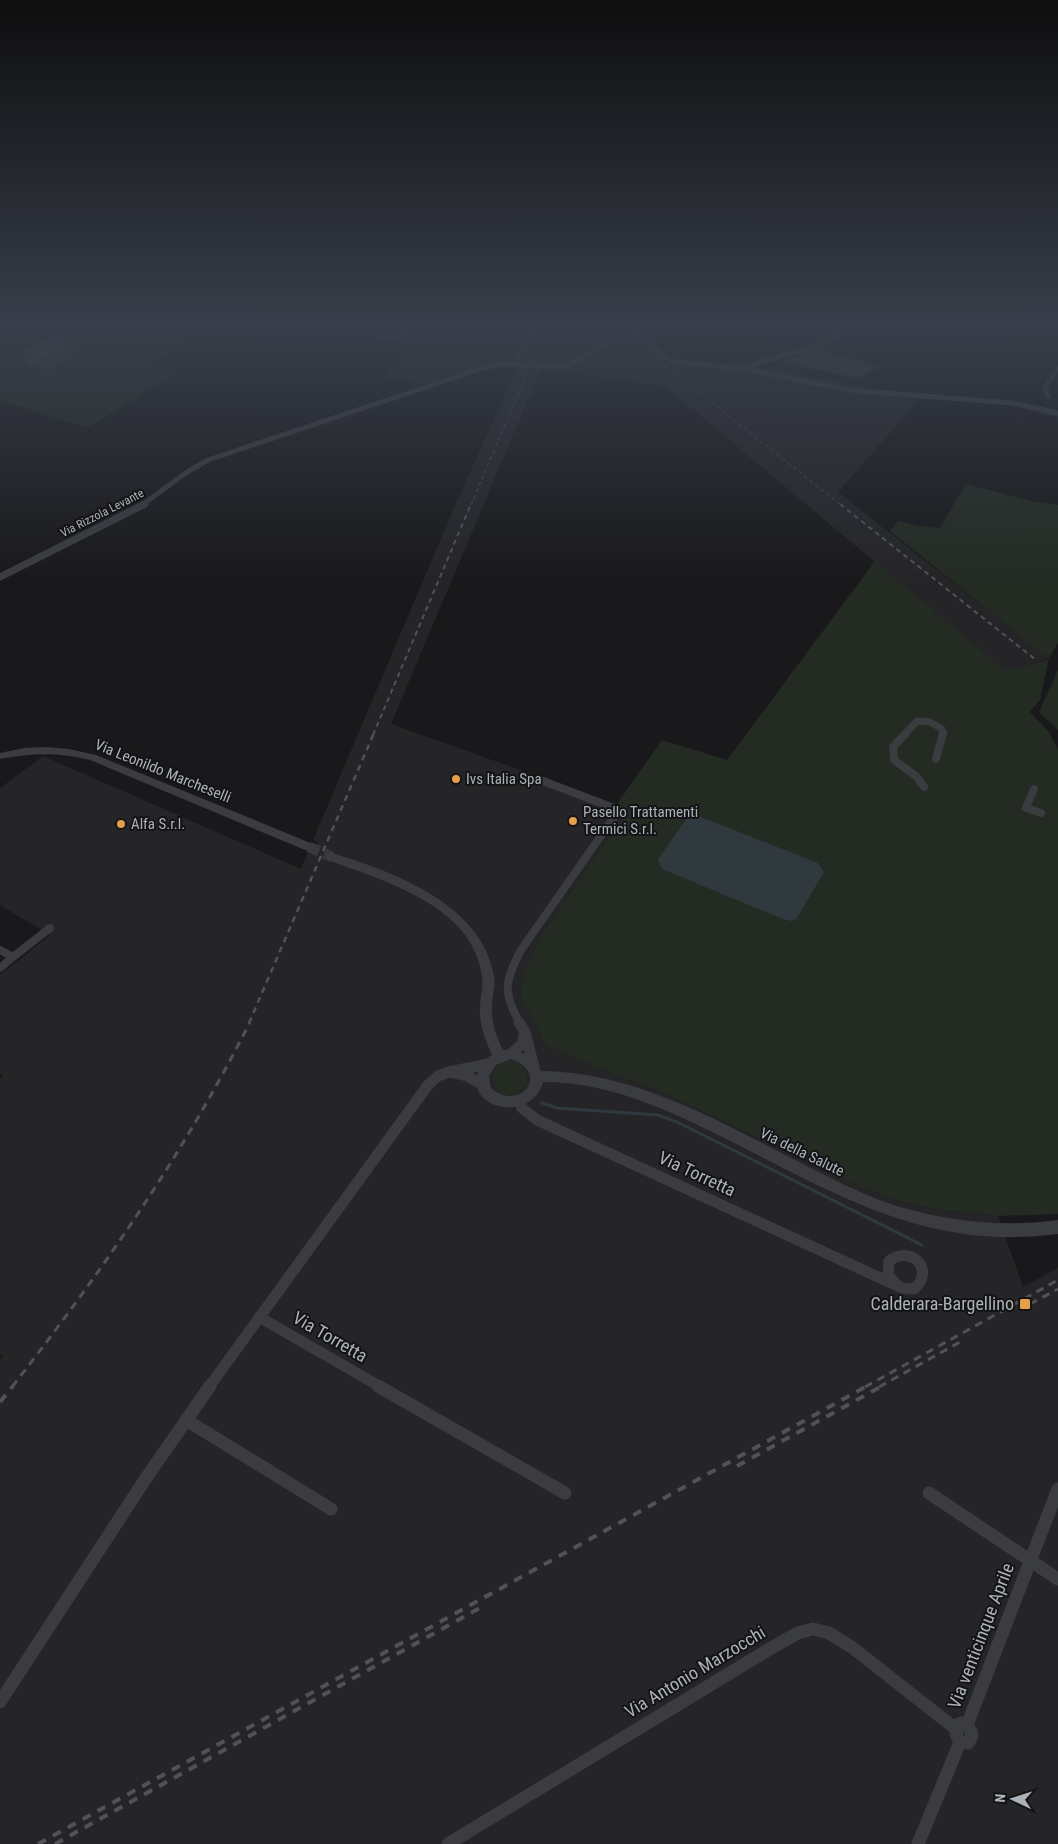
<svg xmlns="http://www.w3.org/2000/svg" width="1058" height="1844" font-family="'Roboto Condensed',sans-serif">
	<rect width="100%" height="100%" fill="#19191b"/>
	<path fill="#252528" d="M 266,323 L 657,323 L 637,334 L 668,364 L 729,368 L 752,365 L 866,387 L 869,393 L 918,397 L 918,401 L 838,492 L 1049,658 L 1006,672 L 665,386 L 541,369 L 391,724 L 630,809 L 541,935 L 521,998 L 546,1046 L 620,1077 L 658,1090 L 860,1187 L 896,1200 L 933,1209 L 998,1216 L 1023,1287 L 1058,1268 L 1058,1844 L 0,1844 L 0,1360 L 3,1356 L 0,1354 L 0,1079 L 3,1075 L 0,1074 L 0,975 L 50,935 L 0,905 L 0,788 L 43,756 L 301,869 L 308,853 L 312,855 L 318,842 L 313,840 L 456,503 L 518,366 L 499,362 L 430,385 L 382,378 L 413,342 Z"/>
	<g fill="#232b23">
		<path d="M 0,323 L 180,323 L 206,326 L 150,365 L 176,374 L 90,426 L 82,426 L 0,400 Z"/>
		<path d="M 966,484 L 1035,502 L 1058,505 L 1058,643 L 1049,658 L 1040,700 L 1030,712 L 1049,732 L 1058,750 L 1058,1214 L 998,1216 L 933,1209 L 896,1200 L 860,1187 L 658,1090 L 620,1077 L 546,1046 L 521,998 L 524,973 L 541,935 L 629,809 L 617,804 L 662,740 L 727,760 L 875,561 L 1006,671 L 1049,659 L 890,531 L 898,521 L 918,526 L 940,528 Z"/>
		<path d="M 1058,670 L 1058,730 L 1039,712 Z"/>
		<circle cx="510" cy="1078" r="17"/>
	</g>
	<g fill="#30393e">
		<path d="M 818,350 L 880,366 L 857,378 L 780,362 Z"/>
		<path d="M 692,816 L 701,817 L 818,863 L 824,872 L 797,918 L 791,921 L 783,919 L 662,869 L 658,859 L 687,818 Z"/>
	</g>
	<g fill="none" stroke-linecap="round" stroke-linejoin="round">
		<g stroke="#30393e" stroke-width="1">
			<path d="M 192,323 L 217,326 L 221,323"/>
			<path d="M 274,323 L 433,344 L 450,340 L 514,342"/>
			<path d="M 597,356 L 626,359"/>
			<path d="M 690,366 L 709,367"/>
			<path d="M 732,369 L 815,386"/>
			<path d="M 1040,412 L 1058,416"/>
		</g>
		<path stroke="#30393e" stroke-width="3" d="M 542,1103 L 557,1108 L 658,1115 L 677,1122 L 922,1245"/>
		<path fill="#30393e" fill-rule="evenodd" d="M 1058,366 L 1058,372 L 1048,388 L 1051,398 L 1046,399 L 1042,388 L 1056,367 Z"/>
		<path stroke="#36383b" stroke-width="5" stroke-dasharray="5 2.5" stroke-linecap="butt" d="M 524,365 L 535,366"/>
		<path stroke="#36383b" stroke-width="11" stroke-dasharray="11 5.5" stroke-linecap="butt" d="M 309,847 L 332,857"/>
		<g stroke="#3a3c40" stroke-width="5">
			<path d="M 404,323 L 399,331 L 405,333 L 411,331 L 415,323"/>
			<path d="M 653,323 L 637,331 L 670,361 L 740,368 L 848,390 L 1012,403 L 1058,413"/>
			<path d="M 513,364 L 523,348 L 534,323"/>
			<path d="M 535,366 L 568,365 L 612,342"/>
			<path d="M 743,367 L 814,347 L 857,323"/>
			<path d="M 142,505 L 187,472 L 208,460 L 483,368 L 501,364 L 524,365"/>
		</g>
		<g stroke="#3a3c40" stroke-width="7">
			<path d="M 0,577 L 145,504"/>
			<path d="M 904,735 L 917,721 L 930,722 L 942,729 L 943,735"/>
		</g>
		<g stroke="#3a3c40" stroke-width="8">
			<path d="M 906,733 L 893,747 L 894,760 L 916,776 L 924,787"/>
			<path d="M 936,759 L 943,733"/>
			<path d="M 1034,789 L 1026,808 L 1041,813"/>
			<path d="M 0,950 L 13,957 L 0,968"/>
			<path d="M 13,957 L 50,928"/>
			<path d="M 520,1023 C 502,992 505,981 521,950 L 619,810 L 543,781"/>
		</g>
		<g stroke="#3a3c40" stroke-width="11">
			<path d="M 519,1022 L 525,1032 L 534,1067"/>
			<path d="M 511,1054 L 522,1044 L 525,1032"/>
			<path d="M 483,1085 L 467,1076 L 449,1072 L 488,1064"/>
			<path d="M 519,1101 L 522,1108 L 537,1120 L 902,1288 L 914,1289 C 936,1270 911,1244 889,1261 L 888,1275 L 897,1285"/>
			<path d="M 259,1317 L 381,1387"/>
			<path d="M 209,1387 L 428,1085 L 438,1076 L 449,1072"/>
		</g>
		<g stroke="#3a3c40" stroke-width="13">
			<path d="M 378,1386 L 565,1493"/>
			<path d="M 186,1420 L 331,1509"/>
			<path d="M 929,1493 L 1058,1579"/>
			<path d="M 0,1702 L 146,1478 L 210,1386"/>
			<path d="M 961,1723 C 968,1725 971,1729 972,1736 L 968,1743 L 960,1742 L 956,1734 L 957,1725 Z"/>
			<path d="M 967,1725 L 1058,1489"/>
			<path d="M 448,1844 L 773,1647 L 798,1633 L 813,1629 L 829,1633 L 853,1648 L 956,1729"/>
			<path d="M 918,1844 L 960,1742"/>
		</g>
		<g fill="#3a3c40" fill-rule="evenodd">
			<path d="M 0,323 L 4,323 L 0,325 Z"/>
			<path d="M 46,747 L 69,749 L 96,755 L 313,844 L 314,847 L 309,851 L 305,850 L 90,760 C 60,752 31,753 0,759 L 0,753 L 24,748 Z"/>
			<path d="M 332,853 C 394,872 482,904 494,976 C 496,986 492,996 492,1006 C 491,1022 496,1036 503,1050 C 519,1047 534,1056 541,1071 C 634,1071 722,1123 803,1164 C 829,1177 855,1191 882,1201 C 939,1221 998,1228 1058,1220 L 1058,1234 C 921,1252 829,1189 712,1132 C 657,1105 604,1082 543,1082 C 531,1125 464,1108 478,1072 C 481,1064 485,1059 492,1055 C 485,1039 479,1024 480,1007 C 480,997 484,986 482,976 C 472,905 386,882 328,860 L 327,857 L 328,854 ZM 511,1059 C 551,1073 520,1113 491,1088 L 489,1076 L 496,1065 Z"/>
		</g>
		<g stroke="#4f5256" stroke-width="1" stroke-dasharray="4 3" stroke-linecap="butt">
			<path d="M 622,323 L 661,362 L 841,505"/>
			<path d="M 471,505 L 548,323"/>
		</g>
		<g stroke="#4f5256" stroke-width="2" stroke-dasharray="5 4" stroke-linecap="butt">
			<path d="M 840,504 L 1036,660"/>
			<path d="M 373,735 L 471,504"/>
		</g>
		<path stroke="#4f5256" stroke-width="2.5" stroke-dasharray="6 5" stroke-linecap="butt" d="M 249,1023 L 374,733"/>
		<g stroke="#4f5256" stroke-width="3" stroke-dasharray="8 6" stroke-linecap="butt">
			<path d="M 1030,1304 L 1058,1289"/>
			<path d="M 12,1387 C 103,1270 183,1155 250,1022"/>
			<path d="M 865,1387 L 1058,1280"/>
			<path d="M 879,1387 L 960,1342"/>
		</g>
		<g stroke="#4f5256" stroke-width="4" stroke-dasharray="9 8" stroke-linecap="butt">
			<path d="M 0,1402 L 13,1386"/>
			<path d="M 737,1466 L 882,1386"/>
			<path d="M 38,1844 L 867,1386"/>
			<path d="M 55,1844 L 485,1605"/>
		</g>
	</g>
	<path fill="#3c3d40" d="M 75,341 L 79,354 L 49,370 L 26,364 L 22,352 Z"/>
	<path fill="#313234" d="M 75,341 L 79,354 L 49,370 L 45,358 Z"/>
	<path fill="#46474b" stroke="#313234" d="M 52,335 L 75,341 L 45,358 L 22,352 Z"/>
	<linearGradient id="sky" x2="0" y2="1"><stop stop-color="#0e0e0f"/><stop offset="0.56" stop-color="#383e4a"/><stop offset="1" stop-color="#383e4a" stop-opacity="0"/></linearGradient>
	<rect width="1058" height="581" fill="url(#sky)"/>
	<g fill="#e49f48" stroke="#141416" stroke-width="2">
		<circle cx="456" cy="779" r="5"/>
		<circle cx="573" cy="821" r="5"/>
		<circle cx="121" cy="824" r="5"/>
		<rect x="1019" y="1298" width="12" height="12" rx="2.5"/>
	</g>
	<g text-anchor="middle" stroke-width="4" stroke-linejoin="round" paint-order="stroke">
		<g font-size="12" fill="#acb2b9" stroke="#141416">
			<text transform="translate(102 513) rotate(-27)" y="4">Via Rizzola Levante</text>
		</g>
		<g font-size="15" fill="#acb2b9" stroke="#141416">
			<text transform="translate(163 771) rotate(22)" y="5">Via Leonildo Marcheselli</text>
			<text transform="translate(802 1152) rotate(26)" y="5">Via della Salute</text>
		</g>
		<g font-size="15" fill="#acb2b9" stroke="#141416" text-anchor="start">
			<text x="466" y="784">Ivs Italia Spa</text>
			<text x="583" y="817">Pasello Trattamenti<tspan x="583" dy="17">Termici S.r.l.</tspan></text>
			<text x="131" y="829">Alfa S.r.l.</text>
		</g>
		<g font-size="18" fill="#acb2b9" stroke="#141416">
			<text transform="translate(697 1174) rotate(25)" y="6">Via Torretta</text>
			<text transform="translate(330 1337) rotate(30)" y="6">Via Torretta</text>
			<text transform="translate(981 1636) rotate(-69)" y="6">Via venticinque Aprile</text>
			<text transform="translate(695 1672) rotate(-31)" y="6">Via Antonio Marzocchi</text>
		</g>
		<g font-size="18" fill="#acb2b9" stroke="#141416" text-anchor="end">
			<text x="1014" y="1310">Calderara-Bargellino</text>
		</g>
	</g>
	<g transform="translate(1013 1799) rotate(274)" stroke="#141416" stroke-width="4" paint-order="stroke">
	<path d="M0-4L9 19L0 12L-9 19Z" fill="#acb2b9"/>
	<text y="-8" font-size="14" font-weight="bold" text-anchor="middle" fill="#acb2b9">N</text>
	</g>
</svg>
